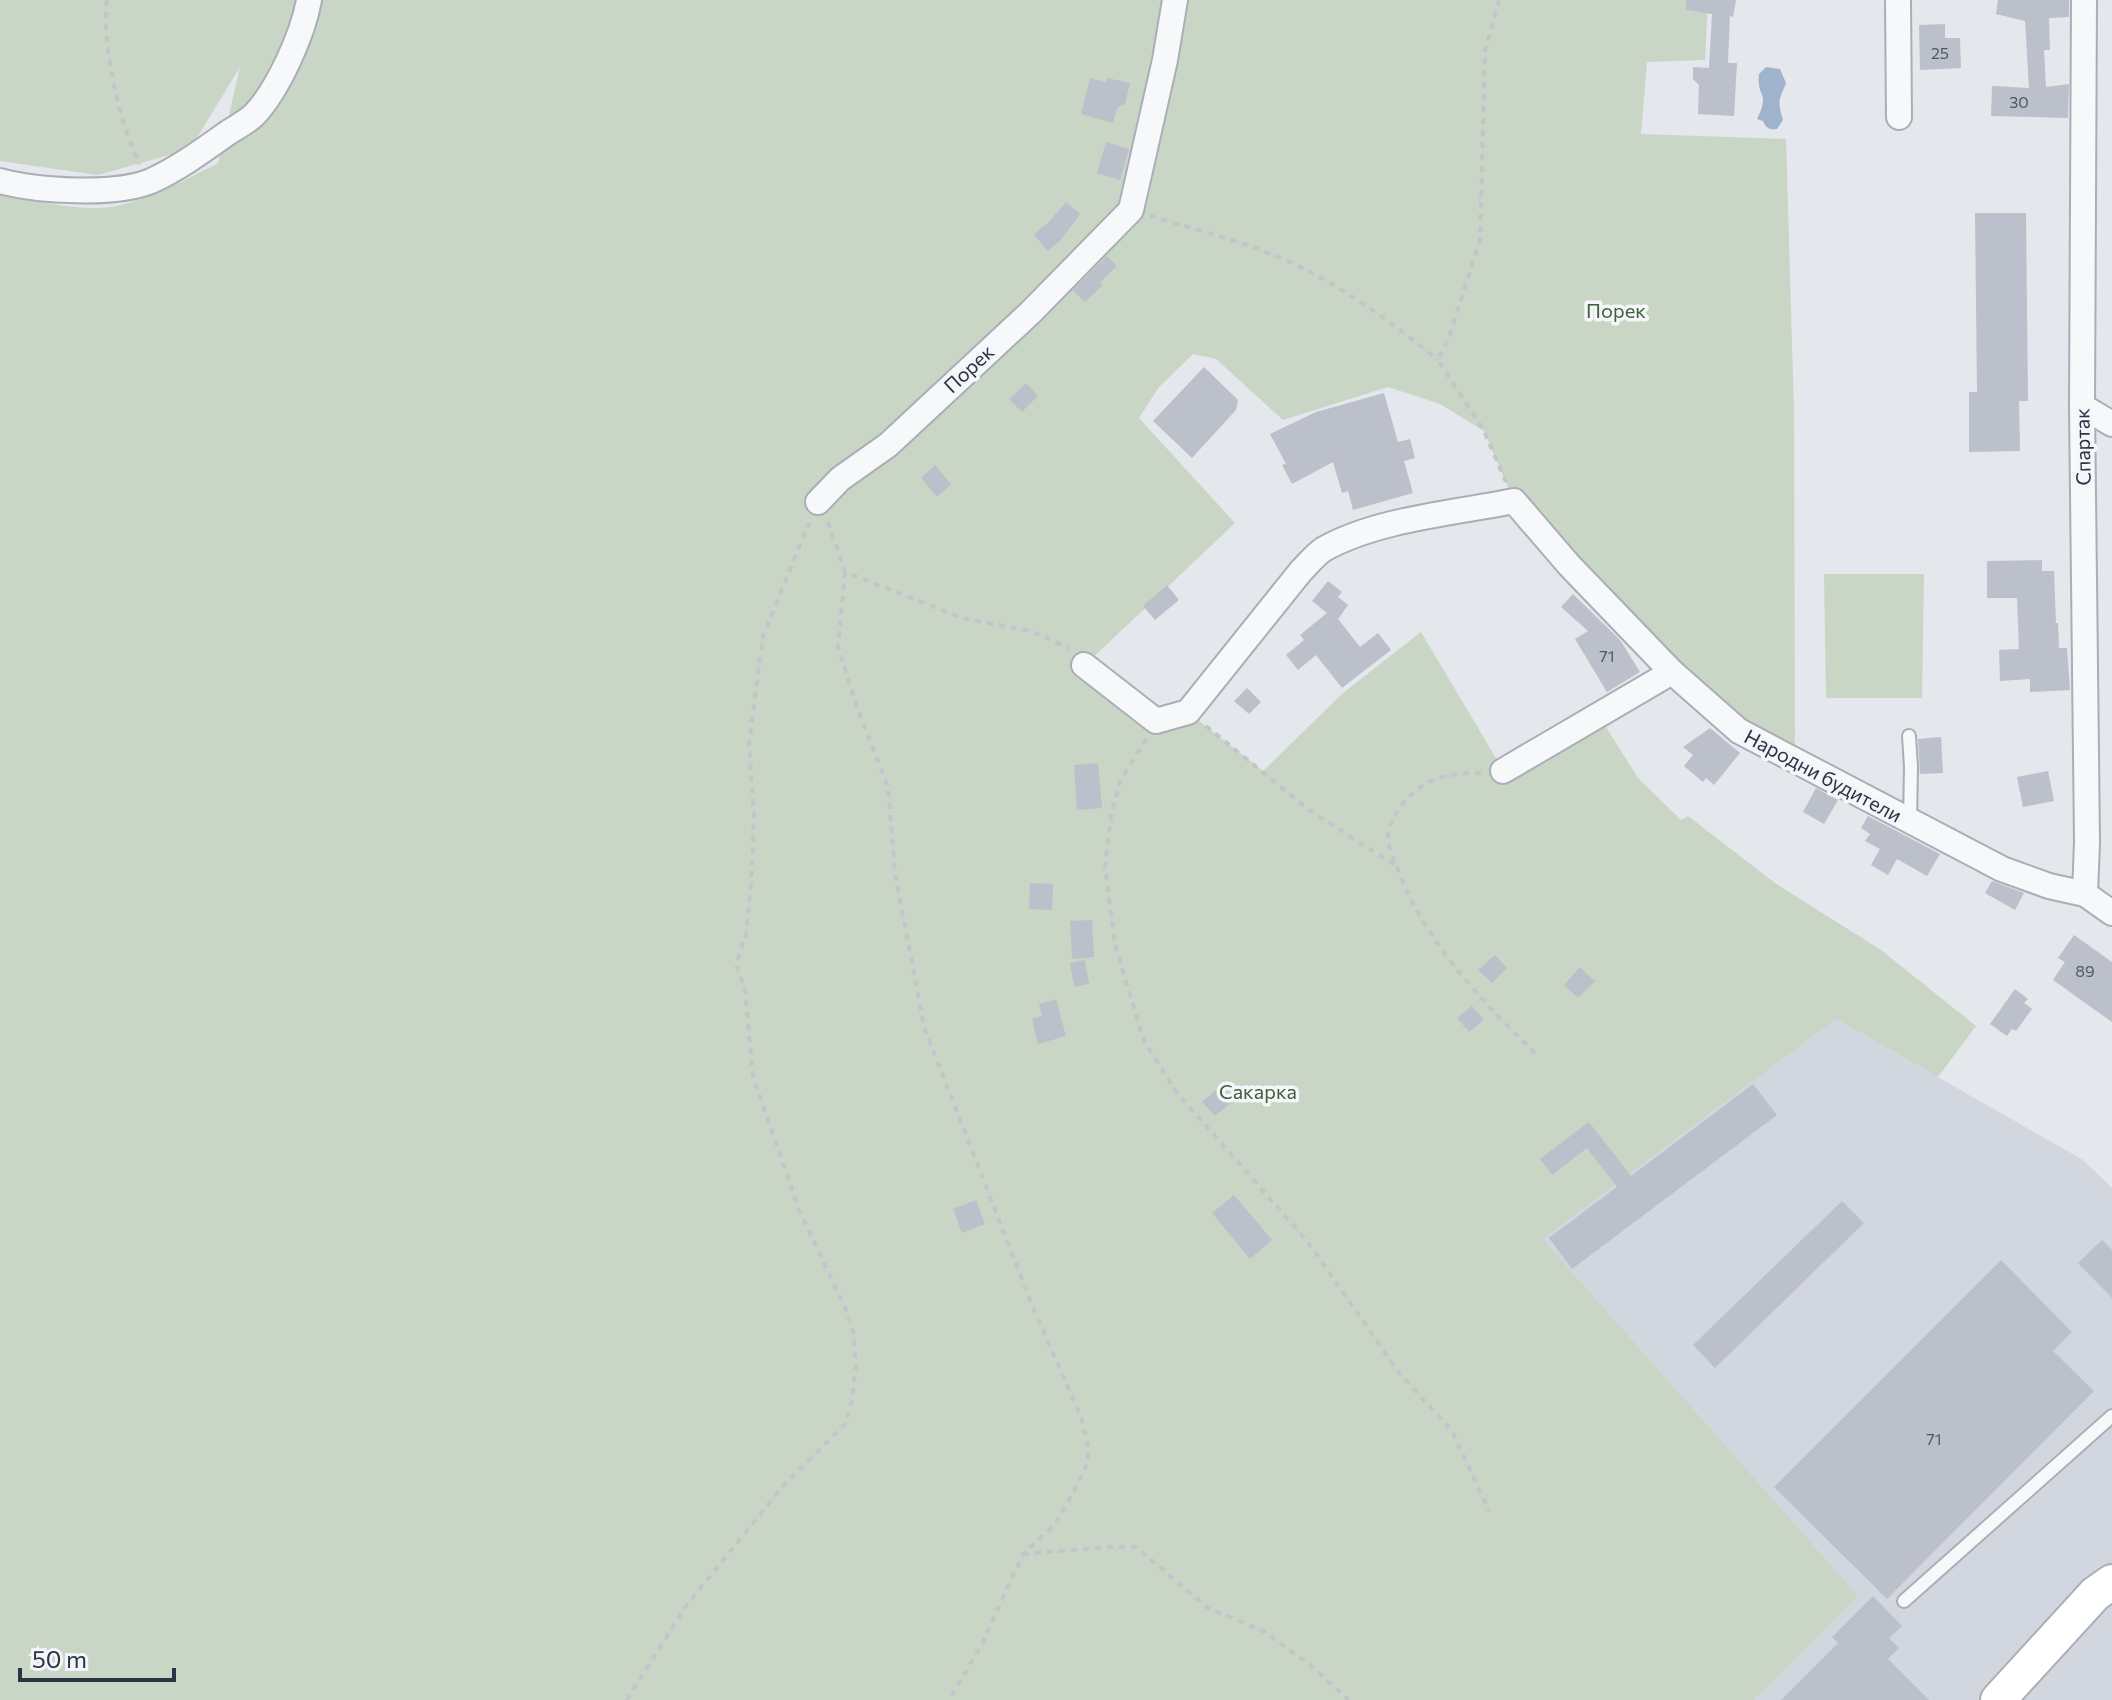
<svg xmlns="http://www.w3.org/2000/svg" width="2112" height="1700" font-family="Commissioner,sans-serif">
	<rect width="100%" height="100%" fill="#e4e7ec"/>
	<path fill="#d2d6de" d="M 1836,1019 L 2083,1160 L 2112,1188 L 2112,1700 L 1754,1700 L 1857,1596 L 1543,1239 Z"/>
	<g fill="#c9d6c5">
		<path d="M 0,0 L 1708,0 L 1705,60 L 1647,62 L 1641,134 L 1786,139 L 1794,411 L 1795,759 L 1739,731 L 1514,501 L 1484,431 L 1440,404 L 1388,387 L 1283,420 L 1216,359 L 1193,354 L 1159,387 L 1139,418 L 1235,523 L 1085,665 L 1156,721 L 1188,712 L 1263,771 L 1343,693 L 1421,632 L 1503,770 L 1599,716 L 1638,778 L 1681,820 L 1688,816 L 1775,883 L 1881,950 L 1976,1026 L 1938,1077 L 1836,1019 L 1543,1239 L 1858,1596 L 1754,1700 L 0,1700 L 0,192 C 36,201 73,211 110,207 C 141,204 189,178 218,163 L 240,67 L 190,149 L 98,175 L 0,161 Z"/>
		<path d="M 1824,574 L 1924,574 L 1922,698 L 1826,698 Z"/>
	</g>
	<path fill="#9fb4cc" d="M 1766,67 L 1780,69 L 1786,83 C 1779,101 1777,100 1783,120 L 1777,129 C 1769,130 1766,128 1763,121 L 1757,119 C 1771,90 1756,99 1759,74 Z"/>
	<g fill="#bbc0ca">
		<path d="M 1686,0 L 1736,0 L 1733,17 L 1730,16 L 1728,63 L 1737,63 L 1734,116 L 1698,114 L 1699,85 L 1693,79 L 1693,67 L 1709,68 L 1712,14 L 1686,10 Z"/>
		<path d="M 1998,0 L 2069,0 L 2069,17 L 2049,18 L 2050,50 L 2044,50 L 2046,87 L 2069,84 L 2068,118 L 1991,116 L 1992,86 L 2029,88 L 2025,21 L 1996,14 Z"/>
		<path d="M 1945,24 L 1945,38 L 1960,38 L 1961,68 L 1920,70 L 1919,25 Z"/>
		<path d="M 1090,78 L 1106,82 L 1107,78 L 1130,83 L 1125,104 L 1117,108 L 1113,123 L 1081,114 Z"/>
		<path d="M 1106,142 L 1129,149 L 1120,180 L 1097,173 Z"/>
		<path d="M 1066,202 L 1080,214 L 1060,241 L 1047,251 L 1034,234 L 1048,223 Z"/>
		<path d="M 1975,213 L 2026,213 L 2028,401 L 2019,401 L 2020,451 L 1969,452 L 1969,392 L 1977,392 Z"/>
		<path d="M 1107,256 L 1117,266 L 1100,282 L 1103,285 L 1085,302 L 1073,290 Z"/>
		<path d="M 1204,367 L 1238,400 L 1236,410 L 1192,458 L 1153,421 Z"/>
		<path d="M 1026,383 L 1038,396 L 1022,412 L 1009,399 Z"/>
		<path d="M 1384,393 L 1398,442 L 1410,439 L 1415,458 L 1404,461 L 1413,493 L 1353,510 L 1348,491 L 1342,493 L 1333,462 L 1292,484 L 1282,465 L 1286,464 L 1270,434 L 1316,412 Z"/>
		<path d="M 935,465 L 951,484 L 937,497 L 921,478 Z"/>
		<path d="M 2042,560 L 2042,571 L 2054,571 L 2056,623 L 2058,623 L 2059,648 L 2067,648 L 2070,690 L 2030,692 L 2030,679 L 2000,681 L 1999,650 L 2019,649 L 2017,598 L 1987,598 L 1987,561 Z"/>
		<path d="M 1328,581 L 1342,592 L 1338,597 L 1348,605 L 1338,619 L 1360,647 L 1378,633 L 1391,650 L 1342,688 L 1316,655 L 1298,670 L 1286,655 L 1304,640 L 1300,635 L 1327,613 L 1312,601 Z"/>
		<path d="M 1167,585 L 1179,600 L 1155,620 L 1143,606 Z"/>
		<path d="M 1573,594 L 1620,640 L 1640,672 L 1607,692 L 1575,639 L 1588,631 L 1561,607 Z"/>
		<path d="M 1247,688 L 1261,702 L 1249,714 L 1234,701 Z"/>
		<path d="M 1710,728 L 1740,753 L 1714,785 L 1706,778 L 1703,782 L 1684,766 L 1693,755 L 1683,747 Z"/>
		<path d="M 1941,737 L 1943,773 L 1920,774 L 1918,739 Z"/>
		<path d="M 1098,763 L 1102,808 L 1077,810 L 1074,765 Z"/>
		<path d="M 2048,771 L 2054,801 L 2023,807 L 2017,777 Z"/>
		<path d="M 1816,788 L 1838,800 L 1824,824 L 1803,812 Z"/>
		<path d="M 1868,816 L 1940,854 L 1927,876 L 1897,859 L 1888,875 L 1871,865 L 1880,849 L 1865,841 L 1870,834 L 1861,828 Z"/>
		<path d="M 1992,881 L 2024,893 L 2015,910 L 1985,893 Z"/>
		<path d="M 1030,883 L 1053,884 L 1052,910 L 1029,909 Z"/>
		<path d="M 1092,920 L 1094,957 L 1072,959 L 1070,921 Z"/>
		<path d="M 2074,935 L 2112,962 L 2112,1022 L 2053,980 L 2065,962 L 2058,958 Z"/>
		<path d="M 1495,955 L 1507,968 L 1492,983 L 1478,970 Z"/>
		<path d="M 1085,960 L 1089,984 L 1074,987 L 1070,963 Z"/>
		<path d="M 1580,967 L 1595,981 L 1578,998 L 1564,985 Z"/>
		<path d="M 2015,989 L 2028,999 L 2024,1003 L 2032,1009 L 2016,1031 L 2012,1029 L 2007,1036 L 1990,1024 Z"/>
		<path d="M 1056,999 L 1066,1036 L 1038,1044 L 1032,1019 L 1042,1016 L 1039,1004 Z"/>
		<path d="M 1472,1006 L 1484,1020 L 1469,1032 L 1457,1018 Z"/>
		<path d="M 1753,1084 L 1777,1115 L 1572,1269 L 1549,1238 L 1617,1187 L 1587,1148 L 1552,1175 L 1540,1159 L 1589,1122 L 1631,1176 Z"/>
		<path d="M 1221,1086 L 1233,1101 L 1215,1116 L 1202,1102 Z"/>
		<path d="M 1234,1195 L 1272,1240 L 1250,1259 L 1212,1213 Z"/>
		<path d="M 976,1200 L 985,1224 L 962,1233 L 953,1209 Z"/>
		<path d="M 1842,1201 L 1864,1223 L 1715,1368 L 1693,1345 Z"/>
		<path d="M 2102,1240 L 2112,1250 L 2112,1298 L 2078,1263 Z"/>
		<path d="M 2001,1260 L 2072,1332 L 2053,1351 L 2094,1391 L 1887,1599 L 1774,1487 Z"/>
		<path d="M 1873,1596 L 1902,1626 L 1889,1638 L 1899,1648 L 1888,1659 L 1929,1700 L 1781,1700 L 1838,1643 L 1832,1637 Z"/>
	</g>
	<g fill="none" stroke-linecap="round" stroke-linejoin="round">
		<g stroke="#a9aeb7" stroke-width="16">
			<g id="service">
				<path d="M 1909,736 L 1911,767 L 1910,822"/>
				<path d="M 1904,1601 L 2112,1416"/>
			</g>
		</g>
		<g stroke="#a9aeb7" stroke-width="28">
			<g id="minor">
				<path d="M 1898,0 L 1899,117"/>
				<path d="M 2084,0 L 2082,406 L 2087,842 L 2085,894"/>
				<path d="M 0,181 C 38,191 115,196 151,181 C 178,169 205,149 229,132 C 237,127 248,121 254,115 C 278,90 303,34 309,0"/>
				<path d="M 2082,406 L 2112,424"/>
				<path d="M 818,502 L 840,479 L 888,445 L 1030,313 L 1131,210 L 1165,60 L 1175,0"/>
				<path d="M 1084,665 L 1156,721 L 1188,712 L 1301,571 C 1309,563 1316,554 1324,549 C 1378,519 1454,513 1514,501 L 1569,565 L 1672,672 L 1739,731 L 2002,869 L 2049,886 L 2085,894 L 2112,913"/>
				<path d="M 1503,771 L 1672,672"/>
			</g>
		</g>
		<g stroke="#a9aeb7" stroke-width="38">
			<path id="secondary" d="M 1998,1700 L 2095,1594 L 2112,1582"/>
		</g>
		<g stroke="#c2c5cb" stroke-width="4" stroke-dasharray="6 6" stroke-linecap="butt">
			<path d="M 107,0 C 101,42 120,127 140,164"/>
			<path d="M 1499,0 L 1485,51 L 1480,240 L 1448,340 L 1438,360 L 1484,431 L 1506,482"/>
			<path d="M 1150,216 C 1204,232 1262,246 1312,273 C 1357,297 1399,328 1438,360"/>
			<path d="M 828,522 L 845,572 L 962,618 L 1031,631 L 1069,648"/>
			<path d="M 845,572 L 838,647 L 858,710 L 888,787 L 895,873 L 924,1027 L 1034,1310 L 1081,1417 L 1088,1446 L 1087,1464 L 1073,1493 L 1056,1523 L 1023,1554 L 981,1646 L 949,1700"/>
			<path d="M 1206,726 L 1309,810 L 1395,865"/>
			<path d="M 1146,739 L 1120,781 L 1111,815 L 1105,867 L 1115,945 L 1144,1041 L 1177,1093 L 1308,1242 L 1399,1373 L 1452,1431 L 1489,1511"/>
			<path d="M 1481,773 C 1449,773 1425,777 1404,802 C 1396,812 1387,826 1388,841 C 1389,850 1395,861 1398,870 C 1426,944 1482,1001 1538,1056"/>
			<path d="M 1023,1554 L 1109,1547 L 1136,1547 L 1208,1608 L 1263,1631 L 1309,1664 L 1349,1700"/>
			<path d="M 627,1700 L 686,1606 L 783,1486 L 845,1424 L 852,1401 L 856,1364 L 854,1336 L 847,1312 L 800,1212 L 753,1077 L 745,990 L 736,965 L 746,934 L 751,885 L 754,815 L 749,743 L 763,636 L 809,523"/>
		</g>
		<use href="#service" stroke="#f7f8fa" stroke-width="12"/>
		<use href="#minor" stroke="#f7f8fa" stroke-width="24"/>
		<use href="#secondary" stroke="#fff" stroke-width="34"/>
	</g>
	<g text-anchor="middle" stroke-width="7" stroke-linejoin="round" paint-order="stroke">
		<g font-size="16" fill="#4f5766">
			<text x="1940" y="59">25</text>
			<text x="2019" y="108">30</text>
			<text x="1607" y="662">71</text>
			<text x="2085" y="977">89</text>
			<text x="1934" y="1445">71</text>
		</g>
		<g font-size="20" fill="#3f6138" stroke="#f4f6f9">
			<text x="1616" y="318">Порек</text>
			<text x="1258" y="1099">Сакарка</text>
		</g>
		<g font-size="20" fill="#2b3445" stroke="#f4f6f9">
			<text transform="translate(969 369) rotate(-43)" y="7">Порек</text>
			<text transform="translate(2083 447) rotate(-91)" y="7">Спартак</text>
			<text transform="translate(1823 776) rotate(28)" y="7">Народни будители</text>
		</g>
	</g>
	<path d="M20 1668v12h154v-12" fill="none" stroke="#2b3445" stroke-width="4"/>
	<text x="32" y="1668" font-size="24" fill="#2b3445" stroke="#f4f6f9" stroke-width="6" paint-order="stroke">50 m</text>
</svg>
